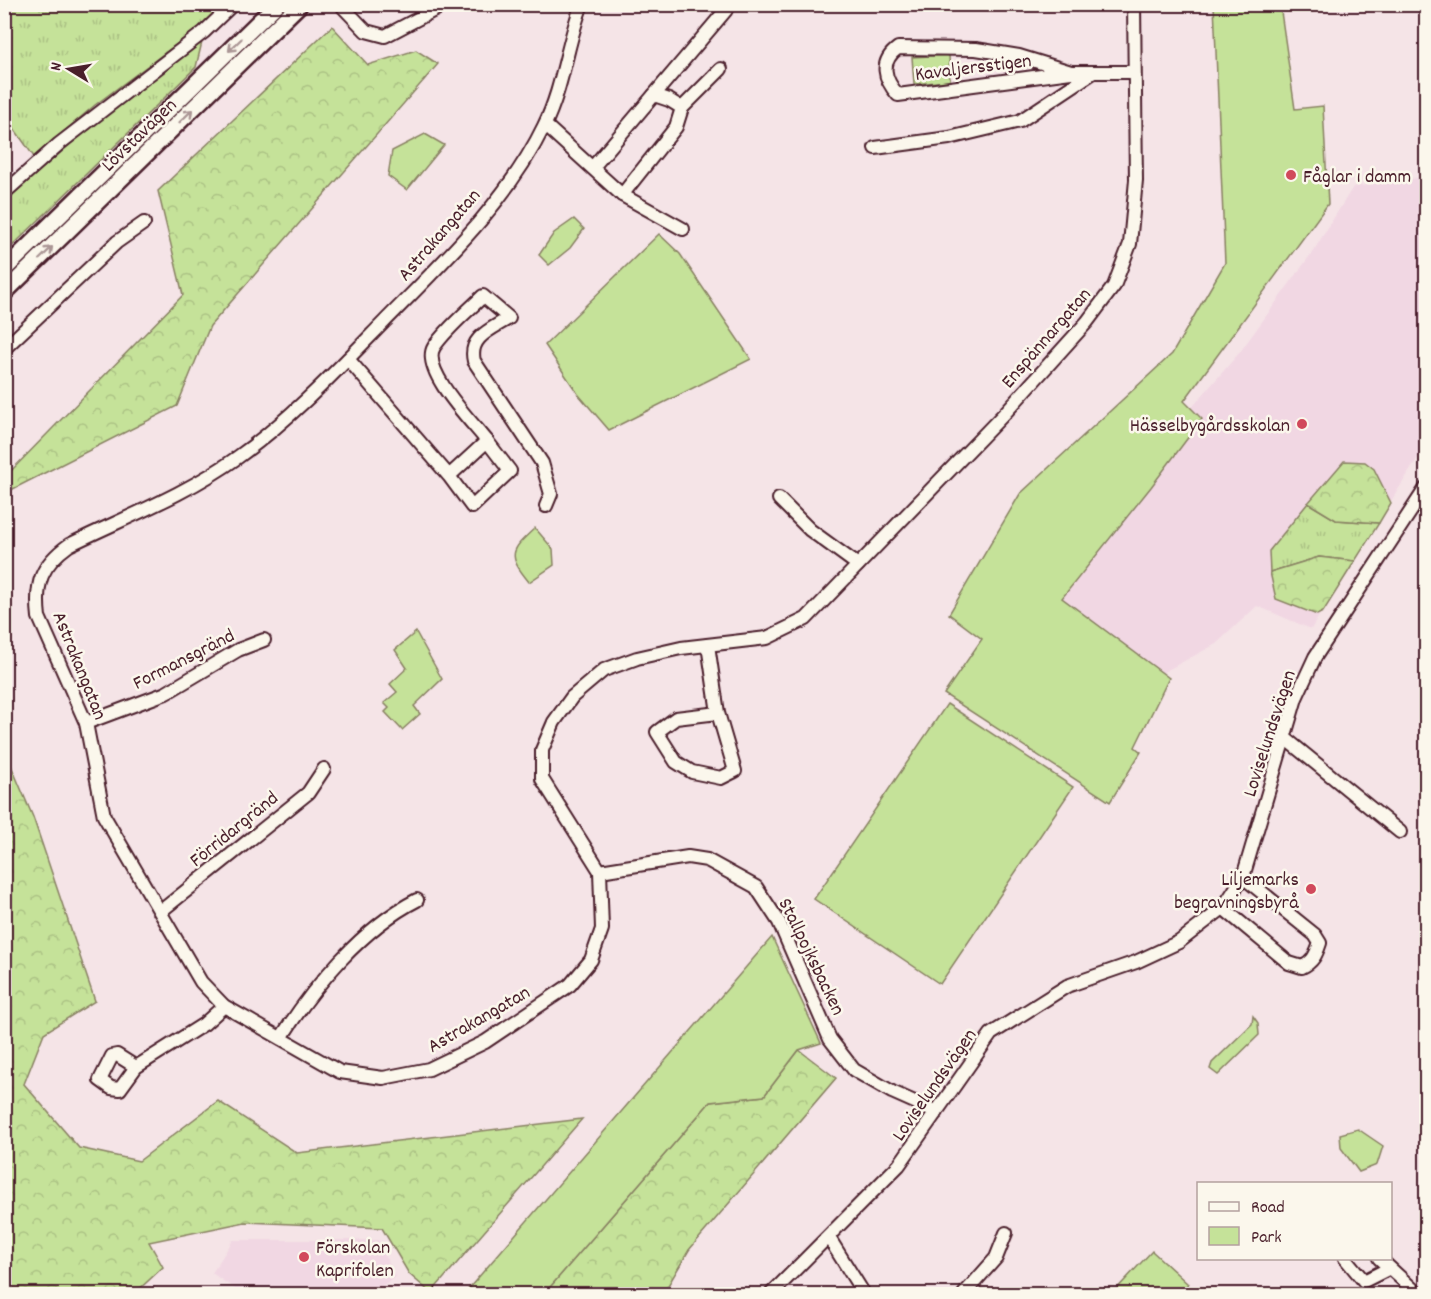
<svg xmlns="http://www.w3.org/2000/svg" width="1431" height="1299" font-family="Dekko,sans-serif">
	<defs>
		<pattern id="grass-tufts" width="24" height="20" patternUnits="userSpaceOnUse" patternTransform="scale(1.5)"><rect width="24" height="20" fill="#c5e299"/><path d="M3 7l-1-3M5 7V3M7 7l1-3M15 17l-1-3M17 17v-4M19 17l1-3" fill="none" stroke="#abc184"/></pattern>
		<pattern id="forest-crowns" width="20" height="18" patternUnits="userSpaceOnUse" patternTransform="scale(1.5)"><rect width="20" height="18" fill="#c5e299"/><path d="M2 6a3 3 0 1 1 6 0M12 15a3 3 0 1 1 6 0" fill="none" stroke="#abc184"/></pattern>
	</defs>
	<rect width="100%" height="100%" fill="#f5e4e7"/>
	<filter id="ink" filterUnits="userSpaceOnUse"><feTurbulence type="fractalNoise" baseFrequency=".0167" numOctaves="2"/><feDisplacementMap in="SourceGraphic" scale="12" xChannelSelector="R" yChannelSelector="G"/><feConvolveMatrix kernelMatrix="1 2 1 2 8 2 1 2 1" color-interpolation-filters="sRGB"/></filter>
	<g filter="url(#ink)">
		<g fill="#f1d7e3">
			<path d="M 1426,177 L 1426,445 L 1311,629 L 1257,606 L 1216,644 L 1158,675 L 1038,595 L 1143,464 L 1240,352 L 1314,250 L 1353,187 Z"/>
			<path d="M 233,1240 L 378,1240 L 395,1277 L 371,1294 L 242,1294 L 212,1273 Z"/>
		</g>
		<g fill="url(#grass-tufts)" stroke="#888062" stroke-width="1.5">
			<path d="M 4,5 L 222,5 L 206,22 L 95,105 L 34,157 L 11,124 L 5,122 Z"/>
			<path d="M 202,42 L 196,67 L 5,253 L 5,201 L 89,128 Z"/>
			<path d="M 1308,503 L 1336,520 L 1379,523 L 1355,561 L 1319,557 L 1270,572 L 1269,551 Z"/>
		</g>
		<g fill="url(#forest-crowns)" stroke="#888062" stroke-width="1.5">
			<path d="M 332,26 L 368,65 L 416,50 L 438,64 L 210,326 L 177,406 L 5,493 L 5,477 L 183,295 L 158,191 Z"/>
			<path d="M 1344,461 L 1365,462 L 1374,469 L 1391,503 L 1379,523 L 1336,520 L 1308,503 Z"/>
			<path d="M 1319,557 L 1355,561 L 1323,612 L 1317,615 L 1276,599 L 1270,572 Z"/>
			<path d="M 4,749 L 33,817 L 95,1001 L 44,1033 L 24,1084 L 79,1148 L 139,1161 L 218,1101 L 297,1153 L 582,1119 L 431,1293 L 409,1274 L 382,1228 L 245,1222 L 149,1242 L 163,1267 L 134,1294 L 5,1294 Z"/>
			<path d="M 799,1050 L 836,1078 L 689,1250 L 663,1294 L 544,1294 L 710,1102 L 764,1096 Z"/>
		</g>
		<g fill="#c5e299" stroke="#888062" stroke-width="1.5">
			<path d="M 1214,5 L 1280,5 L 1295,109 L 1323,106 L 1328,204 L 1184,401 L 1202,419 L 1151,487 L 1062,598 L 1169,678 L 1135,747 L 1141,752 L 1110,802 L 944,694 L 982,639 L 949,614 L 1020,494 L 1172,354 L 1225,263 Z"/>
			<path d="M 949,55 L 950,81 L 914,84 L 912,57 Z"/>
			<path d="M 425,134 L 444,145 L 407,190 L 388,176 L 392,151 Z"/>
			<path d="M 574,219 L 584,229 L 570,248 L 549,265 L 539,255 L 554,233 Z"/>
			<path d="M 659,234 L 680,254 L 751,359 L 609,430 L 578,394 L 545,345 Z"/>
			<path d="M 535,528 L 553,549 L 554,565 L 529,582 C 507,555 510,551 535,528 Z"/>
			<path d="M 416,632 L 442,679 L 414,706 L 420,714 L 402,730 L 385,712 L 389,708 L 384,703 L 397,692 L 390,684 L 407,668 L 395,650 Z"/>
			<path d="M 947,704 L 1073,787 L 940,984 L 814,899 Z"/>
			<path d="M 772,937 L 821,1043 L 799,1050 L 764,1096 L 710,1102 L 544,1294 L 464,1294 Z"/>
			<path d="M 1253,1016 L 1258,1023 L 1259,1035 L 1218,1075 L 1210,1069 L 1212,1063 L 1252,1024 Z"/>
			<path d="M 1358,1129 L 1383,1146 L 1377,1165 L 1359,1172 L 1341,1148 L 1340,1134 Z"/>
			<path d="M 1152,1251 L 1188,1284 L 1178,1294 L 1112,1294 Z"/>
		</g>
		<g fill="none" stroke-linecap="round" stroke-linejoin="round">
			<g stroke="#4a1f2b" stroke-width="16">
				<g id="minor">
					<path d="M 346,4 L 343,7 L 366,31 L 385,36 L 446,4"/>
					<path d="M 582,4 C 567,43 563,88 544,126 C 508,201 442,263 384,322 C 338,369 291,419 238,457 C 187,494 124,518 69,545 C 41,565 35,583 39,617 L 86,723 L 104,816 L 201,982 L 224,1006 L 340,1072 L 383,1078 L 429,1069 L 485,1042 L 570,985 L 591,960 L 602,929 L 600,871 L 542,779 L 542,750 L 554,722 L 572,697 L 604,670 L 637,658 L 681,648 L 767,638 L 806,619 L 1004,414 L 1087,322 L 1114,286 L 1130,244 L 1136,180 L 1134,4"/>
					<path d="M 1071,72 L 898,95 C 884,79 879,62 898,48 L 976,49 L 1019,56 L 1071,72 L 1134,72"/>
					<path d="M 654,95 L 669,100 L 682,108"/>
					<path d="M 545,125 L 622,195 L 683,229"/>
					<path d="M 875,148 L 949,138 L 1020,121 L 1092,73"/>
					<path d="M 593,167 L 726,10"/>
					<path d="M 4,193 L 59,144 L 204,32 L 233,4"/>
					<path d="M 622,195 L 676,127 L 682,108 L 721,69"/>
					<path d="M 4,349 L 117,242 L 144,223"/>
					<path d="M 348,359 L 449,476 L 472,507 L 510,471 L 487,441 L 449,476"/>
					<path d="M 487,441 C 473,423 420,370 434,347 C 446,329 467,312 483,296 L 509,318 C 492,329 468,337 474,361 L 542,463 L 551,494 L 546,506"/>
					<path d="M 779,499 L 810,530 L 858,565"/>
					<path d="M 708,645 L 718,713 L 676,718 L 657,732 L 676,762 L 692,772 L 721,778 L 735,771 L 718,713"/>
					<path d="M 86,723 L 166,693 L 238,650 L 264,640"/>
					<path d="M 1286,739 L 1400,832"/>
					<path d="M 600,871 L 688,857 L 707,860 L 756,887 L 779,922 L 830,1039 L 854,1070 L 892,1092 L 937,1112"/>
					<path d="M 1223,908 L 1289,963 L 1302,967 C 1313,962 1316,955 1320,943 L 1315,935 L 1243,877"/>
					<path d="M 161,911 L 308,793 L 324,769"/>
					<path d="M 281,1038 C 313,987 362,928 417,900"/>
					<path d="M 136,1067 L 117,1055 L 112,1056 L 100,1080 L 111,1088 L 120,1089 L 136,1067 L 204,1024 L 224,1006"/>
					<path d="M 829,1238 L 864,1294"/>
					<path d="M 1345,1258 L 1364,1281 L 1388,1269"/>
					<path d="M 1379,1258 L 1418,1294"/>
					<path d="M 771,1294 L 899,1165 L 991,1034 L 1067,986 L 1136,962 L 1179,942 L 1223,908 L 1243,877 L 1296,698 L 1315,657 L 1426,488"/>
					<path d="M 964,1294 L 996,1258 L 1006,1233"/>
				</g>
			</g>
			<g stroke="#4a1f2b" stroke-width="20">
				<g id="tertiary">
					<path d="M 4,270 L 277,4"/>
					<path d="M 4,293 L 300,4"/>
				</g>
			</g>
			<use href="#minor" stroke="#fbf7ec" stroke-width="12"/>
			<use href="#tertiary" stroke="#fbf7ec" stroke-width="15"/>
		</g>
		<defs><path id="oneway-shaft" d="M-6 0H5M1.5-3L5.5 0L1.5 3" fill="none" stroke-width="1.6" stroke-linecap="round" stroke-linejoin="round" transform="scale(1.5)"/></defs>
		<g stroke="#ab9695">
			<use href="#oneway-shaft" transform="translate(235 45) rotate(136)"/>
			<use href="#oneway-shaft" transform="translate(186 116) rotate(-44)"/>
			<use href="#oneway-shaft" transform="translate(46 253) rotate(-44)"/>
		</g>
	</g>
	<g fill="#d1495b" stroke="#fbf7ec" stroke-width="2">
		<circle cx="1291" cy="175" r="6"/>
		<circle cx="1302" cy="424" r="6"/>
		<circle cx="1311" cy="889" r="6"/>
		<circle cx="304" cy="1257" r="6"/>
	</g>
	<g text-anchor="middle" stroke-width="5" stroke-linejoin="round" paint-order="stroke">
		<g font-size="20" fill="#4a1f2b" stroke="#fbf7ec">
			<text transform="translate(973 66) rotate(-7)" y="7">Kavaljersstigen</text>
			<text transform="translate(138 134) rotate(-44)" y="7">Lövstavägen</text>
			<text transform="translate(438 234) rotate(-49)" y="7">Astrakangatan</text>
			<text transform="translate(1045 337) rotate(-49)" y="7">Enspännargatan</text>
			<text transform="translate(183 658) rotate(-27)" y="7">Formansgränd</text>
			<text transform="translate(81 665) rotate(68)" y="7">Astrakangatan</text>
			<text transform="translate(1268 733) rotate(-72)" y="7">Loviselundsvägen</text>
			<text transform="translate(233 828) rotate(-39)" y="7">Förridargränd</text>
			<text transform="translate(813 956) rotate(64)" y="7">Stallpojksbacken</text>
			<text transform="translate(478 1018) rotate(-30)" y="7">Astrakangatan</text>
			<text transform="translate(933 1084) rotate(-55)" y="7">Loviselundsvägen</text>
		</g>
		<g font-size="20" fill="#4a1f2b" stroke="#fbf7ec" text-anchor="start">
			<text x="1303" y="182">Fåglar i damm</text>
			<text x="1290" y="431" text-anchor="end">Hässelbygårdsskolan</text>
			<text x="1299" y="885" text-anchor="end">Liljemarks<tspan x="1299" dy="23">begravningsbyrå</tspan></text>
			<text x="316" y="1253">Förskolan<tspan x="316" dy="23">Kaprifolen</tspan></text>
		</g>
	</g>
	<rect width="1431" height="1299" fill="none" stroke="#fbf7ec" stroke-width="24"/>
	<rect x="12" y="12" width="1407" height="1275" fill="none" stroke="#4a1f2b" stroke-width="2" filter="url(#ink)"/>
	<rect x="1197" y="1182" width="195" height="78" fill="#fbf7ec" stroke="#b4a19f" stroke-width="1.5"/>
	<rect x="1209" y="1202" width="30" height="9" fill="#fbf7ec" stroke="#b4a19f" stroke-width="1.5"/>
	<text x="1251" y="1212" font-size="18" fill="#4a1f2b">Road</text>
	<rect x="1209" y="1227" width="30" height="18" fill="#c5e299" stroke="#b4a19f" stroke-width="1.5"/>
	<text x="1251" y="1242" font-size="18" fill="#4a1f2b">Park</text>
	<g transform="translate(69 69) rotate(281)" stroke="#fbf7ec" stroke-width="4.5" paint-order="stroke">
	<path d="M0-4.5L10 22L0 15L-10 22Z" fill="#4a1f2b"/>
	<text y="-9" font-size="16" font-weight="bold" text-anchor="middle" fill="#4a1f2b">N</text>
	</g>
</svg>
